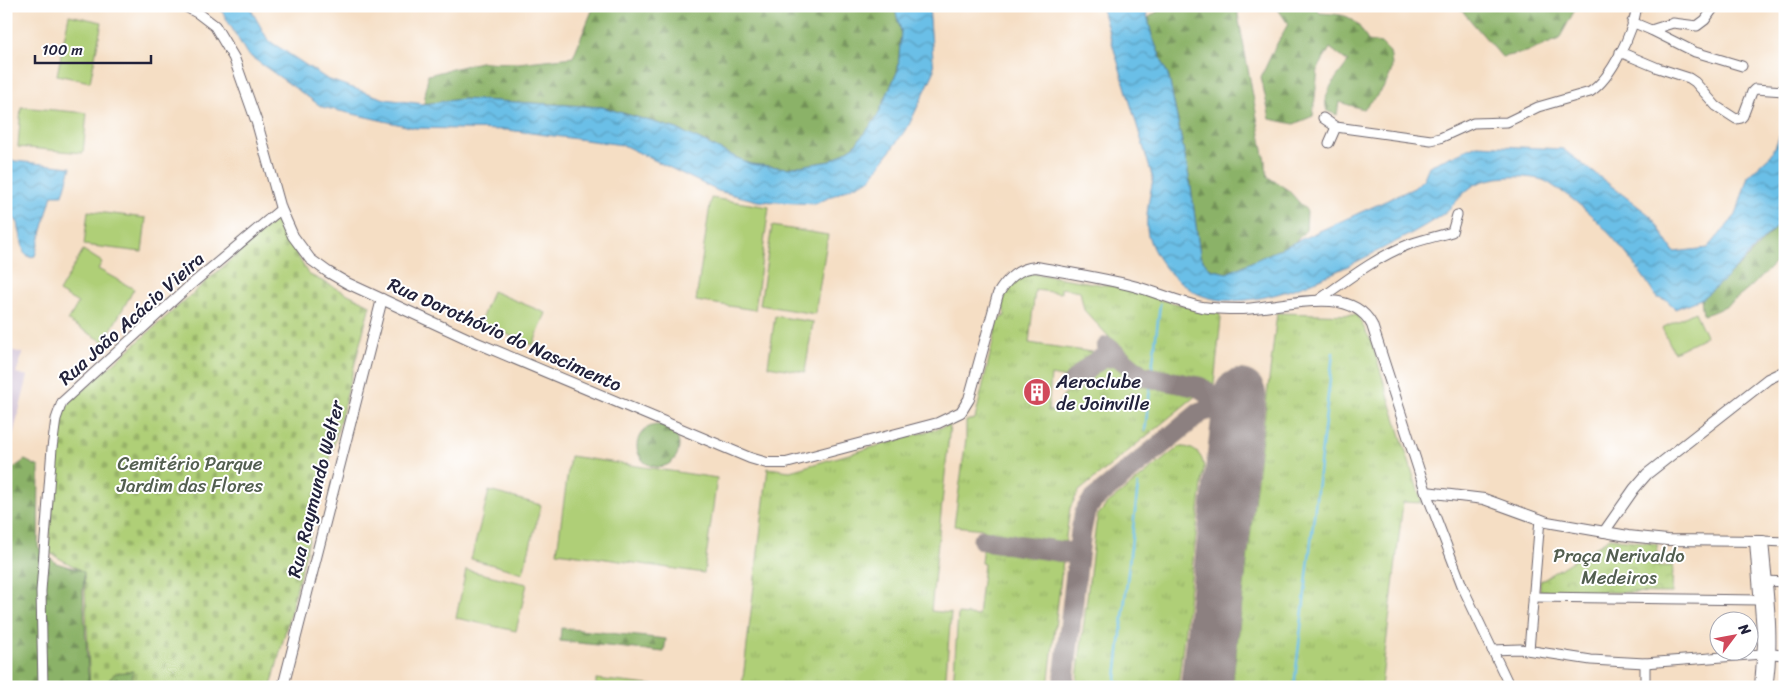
<svg xmlns="http://www.w3.org/2000/svg" width="1791" height="693" font-family="Sriracha,sans-serif">
	<defs>
		<pattern id="grass-tufts" width="24" height="20" patternUnits="userSpaceOnUse" patternTransform="scale(1.25)"><rect width="24" height="20" fill="#afcf77"/><path d="M3 7l-1-3M5 7V3M7 7l1-3M15 17l-1-3M17 17v-4M19 17l1-3" fill="none" stroke="#96b168"/></pattern>
		<pattern id="forest-firs" width="22" height="20" patternUnits="userSpaceOnUse" patternTransform="scale(1.25)"><rect width="22" height="20" fill="#8bb268"/><path d="M5 1l3.5 6h-7zM16 11l3.5 6h-7z" fill="#719057"/></pattern>
		<pattern id="cemetery-stones" width="16" height="16" patternUnits="userSpaceOnUse" patternTransform="scale(1.25)"><rect width="16" height="16" fill="#afcf77"/><path d="M2 7V4a2 2 0 0 1 4 0v3zM10 15v-3a2 2 0 0 1 4 0v3z" fill="#96b168"/></pattern>
		<pattern id="park-crowns" width="20" height="18" patternUnits="userSpaceOnUse" patternTransform="scale(1.25)"><rect width="20" height="18" fill="#afcf77"/><path d="M2 6a3 3 0 1 1 6 0M12 15a3 3 0 1 1 6 0" fill="none" stroke="#96b168"/></pattern>
		<pattern id="water-waves" width="16" height="10" patternUnits="userSpaceOnUse" patternTransform="scale(1.25)"><rect width="16" height="10" fill="#6bbfe7"/><path d="M0 5q4-4 8 0t8 0" fill="none" stroke="#589bbc"/></pattern>
	</defs>
	<rect width="100%" height="100%" fill="#fff"/>
	<filter id="ink" filterUnits="userSpaceOnUse"><feTurbulence type="fractalNoise" baseFrequency=".02" numOctaves="2"/><feDisplacementMap in="SourceGraphic" scale="10" xChannelSelector="R" yChannelSelector="G"/><feConvolveMatrix kernelMatrix="1 2 1 2 8 2 1 2 1" color-interpolation-filters="sRGB"/></filter>
	<filter id="wash" filterUnits="userSpaceOnUse"><feTurbulence type="fractalNoise" baseFrequency=".0096" numOctaves="4" result="noise"/><feDisplacementMap in="SourceGraphic" scale="20" xChannelSelector="R" yChannelSelector="G"/><feGaussianBlur stdDeviation="1.12" result="paint"/><feColorMatrix in="noise" values="0 0 0 0 0 0 0 0 0 0 0 0 0 0 0 0 0 1.4 0 .05"/><feComposite in="paint" operator="in"/></filter>
	<g filter="url(#wash)">
		<rect width="100%" height="100%" fill="#f5dec4"/>
		<path fill="#cebed2" d="M 6,349 L 23,353 L 16,373 L 28,376 L 6,463 Z"/>
		<g fill="url(#grass-tufts)" stroke="#687859">
			<path d="M 1030,273 L 1124,288 L 1161,300 L 1219,313 L 1221,319 L 1214,384 L 1150,373 L 1138,368 L 1084,310 L 1080,291 L 1061,288 L 1061,293 L 1035,290 L 1029,343 L 1099,353 L 1071,379 L 1051,375 L 1048,411 L 1054,411 C 1060,396 1097,356 1114,362 C 1122,364 1126,373 1132,377 C 1136,379 1142,382 1146,383 C 1160,388 1187,387 1198,394 L 1079,491 L 1070,508 L 1065,544 L 1062,546 L 984,536 L 984,529 L 954,526 L 966,439 L 966,421 L 975,419 L 998,320 L 1005,316 C 1005,311 1003,308 1003,304 C 1004,289 1017,277 1030,273 Z"/>
			<path d="M 1277,313 L 1357,315 L 1371,341 L 1422,503 L 1403,502 L 1381,687 L 1232,687 Z"/>
			<path d="M 950,425 L 931,611 L 951,613 L 945,687 L 742,687 L 768,468 L 790,471 Z"/>
			<path d="M 1179,447 C 1193,446 1203,454 1204,468 L 1178,687 L 1076,687 L 1096,524 L 1098,515 L 1107,504 Z"/>
			<path d="M 983,545 L 1060,556 L 1063,560 L 1048,687 L 953,687 L 958,614 L 978,616 L 984,564 L 981,563 Z"/>
		</g>
		<g fill="url(#forest-firs)" stroke="#566a52">
			<path d="M 594,6 L 894,6 L 901,31 L 898,70 L 876,119 L 854,146 L 831,161 L 787,168 L 750,164 L 677,129 L 602,107 L 462,99 L 424,104 L 428,75 L 480,62 L 518,63 L 573,57 Z"/>
			<path d="M 1165,6 L 1238,6 L 1238,15 L 1268,177 L 1288,190 L 1307,211 L 1306,230 L 1293,244 L 1227,273 L 1210,269 L 1200,256 L 1191,187 L 1169,78 L 1152,36 L 1148,18 Z"/>
			<path d="M 1276,6 L 1315,6 L 1320,13 C 1349,15 1354,15 1368,41 L 1381,43 L 1390,52 C 1391,58 1393,66 1391,72 C 1387,86 1374,100 1363,109 L 1339,102 L 1337,115 L 1327,111 C 1321,92 1338,77 1348,62 L 1330,48 L 1318,69 L 1313,116 L 1294,124 L 1270,119 L 1261,77 L 1274,49 L 1288,24 Z"/>
			<path d="M 1458,6 L 1577,6 L 1559,39 L 1530,51 L 1502,57 Z"/>
			<path d="M 1785,214 L 1785,253 C 1761,276 1737,307 1703,315 L 1701,299 C 1728,277 1766,243 1785,214 Z"/>
			<circle cx="658" cy="446" r="21"/>
			<path d="M 25,460 L 39,467 L 38,547 L 56,563 L 84,571 L 83,592 L 89,687 L 6,687 L 6,473 Z"/>
			<path d="M 561,628 L 666,639 L 664,652 L 560,641 Z"/>
			<path d="M 134,671 L 131,687 L 101,687 L 116,673 Z"/>
		</g>
		<path fill="url(#cemetery-stones)" stroke="#687859" d="M 277,219 L 308,274 L 370,305 L 271,687 L 131,687 L 133,671 L 116,673 L 101,687 L 90,687 L 84,572 L 48,552 L 61,423 L 65,409 L 71,401 Z"/>
		<path fill="url(#park-crowns)" stroke="#687859" d="M 1610,538 L 1657,544 L 1657,566 L 1673,566 L 1672,593 L 1540,591 L 1540,581 Z"/>
		<g fill="#afcf77" stroke="#687859">
			<path d="M 69,15 L 102,22 L 90,82 L 57,75 Z"/>
			<path d="M 21,107 L 87,113 L 83,153 L 18,147 Z"/>
			<path d="M 711,198 L 769,207 L 755,310 L 696,301 Z"/>
			<path d="M 88,211 L 146,218 L 142,252 L 84,245 Z"/>
			<path d="M 772,226 L 828,235 L 815,314 L 760,305 Z"/>
			<path d="M 83,250 L 102,262 L 98,269 L 134,289 L 104,342 L 68,321 L 78,303 L 59,292 Z"/>
			<path d="M 492,291 L 546,313 L 533,345 L 480,323 Z"/>
			<path d="M 1695,312 L 1706,336 L 1674,352 L 1662,328 Z"/>
			<path d="M 775,316 L 813,322 L 805,372 L 768,366 Z"/>
			<path d="M 570,456 L 717,478 L 704,573 L 557,552 Z"/>
			<path d="M 489,491 L 541,505 L 523,573 L 471,559 Z"/>
			<path d="M 466,570 L 527,584 L 516,631 L 456,618 Z"/>
			<path d="M 596,679 L 667,687 L 596,687 Z"/>
		</g>
		<g fill="url(#water-waves)" stroke="#467091">
			<path d="M 219,6 L 249,6 L 268,40 L 327,79 L 385,99 L 424,104 L 462,99 L 602,107 L 677,129 L 750,164 L 787,168 L 831,161 L 854,146 L 876,119 L 898,70 L 901,31 L 894,6 L 929,6 L 934,72 L 909,125 L 870,179 L 815,204 L 758,201 L 718,191 L 623,145 L 508,130 L 415,128 L 322,107 L 247,54 Z"/>
			<path d="M 1101,6 L 1145,6 L 1152,36 L 1169,78 L 1191,187 L 1200,256 L 1210,269 L 1227,273 L 1414,188 L 1424,178 L 1429,166 L 1477,145 L 1563,149 L 1652,217 L 1674,252 L 1708,248 L 1736,215 L 1748,176 L 1772,154 L 1785,123 L 1785,214 L 1777,226 L 1723,281 L 1701,299 L 1675,309 L 1667,300 L 1657,298 C 1632,257 1594,210 1553,186 C 1549,183 1544,180 1539,179 C 1520,175 1494,176 1476,184 C 1463,191 1454,206 1443,214 C 1420,230 1395,242 1370,255 C 1324,278 1250,316 1198,294 C 1193,292 1187,287 1183,284 C 1167,273 1153,254 1148,235 C 1144,219 1150,195 1153,179 Z"/>
			<path d="M 6,160 L 71,167 L 63,195 L 52,195 L 35,256 L 29,257 L 24,253 L 18,223 L 6,209 Z"/>
		</g>
		<g fill="none" stroke-linecap="round" stroke-linejoin="round">
			<g stroke="#6bbfe7" stroke-width="2.5">
				<path d="M 1152,369 L 1160,304"/>
				<path d="M 1145,431 L 1150,389"/>
				<path d="M 1115,687 L 1138,485"/>
				<path d="M 1294,687 L 1333,353"/>
			</g>
			<g stroke="#8c8080" stroke-width="21">
				<path d="M 1107,347 L 1142,376 L 1199,387 L 1207,392 L 1230,413"/>
				<path d="M 1073,382 C 1086,370 1100,352 1119,358"/>
				<path d="M 983,540 L 1078,554"/>
				<path d="M 1063,687 L 1081,531 L 1085,512 L 1093,500 L 1201,412 L 1217,407 L 1223,408 L 1231,413 L 1235,420 L 1236,430"/>
			</g>
			<path stroke="#8c8080" stroke-width="52" d="M 1206,687 L 1240,395"/>
		</g>
	</g>
	<g filter="url(#ink)">
		<g fill="none" stroke-linecap="round" stroke-linejoin="round">
			<g stroke="#6c646b" stroke-width="11">
				<g id="minor">
					<path d="M 1632,22 L 1651,30 L 1673,23 L 1697,26 L 1705,20 L 1715,6"/>
					<path d="M 1651,30 L 1695,52 L 1742,66"/>
					<path d="M 1620,52 L 1658,68 L 1689,78 L 1695,82 L 1716,106 L 1736,119 L 1741,118 L 1743,116 L 1752,92 L 1755,89 L 1784,91"/>
					<path d="M 1323,118 L 1336,127 L 1431,140 L 1440,138 L 1473,123 L 1507,122 L 1538,107 L 1590,92 C 1612,78 1633,32 1637,6"/>
					<path d="M 1329,143 L 1336,127"/>
					<path d="M 1317,301 C 1347,280 1376,257 1410,244 C 1424,239 1438,236 1452,232 L 1457,215"/>
					<path d="M 1426,492 L 1463,588 L 1510,687"/>
					<path d="M 1763,541 L 1785,542"/>
					<path d="M 1766,581 L 1785,582"/>
					<path d="M 1533,597 L 1760,600"/>
					<path d="M 1492,650 L 1520,649 L 1591,660 L 1645,663 L 1762,654"/>
					<path d="M 1529,650 L 1540,519"/>
					<path d="M 1771,654 L 1785,655"/>
					<path d="M 1645,663 L 1645,687"/>
					<path d="M 43,687 L 41,591 L 52,448 L 56,419 L 62,402 L 187,288 L 281,209"/>
				</g>
			</g>
			<g stroke="#6c646b" stroke-width="12">
				<g id="tertiary">
					<path d="M 185,6 L 198,13 L 215,26 L 234,58 L 257,123 L 281,209 L 293,236 L 310,259 L 328,272 L 347,283 L 475,342 L 750,458 L 767,463 L 786,463 L 938,423 L 961,412 L 969,399 L 998,294 C 1007,279 1018,268 1036,267 C 1069,273 1104,278 1137,287 C 1159,293 1180,303 1202,307 C 1215,309 1228,309 1241,309 C 1278,309 1350,282 1372,325 L 1426,492 L 1484,499 L 1547,522 L 1628,536 L 1667,540 L 1763,541 C 1767,589 1775,639 1767,687"/>
					<path d="M 1604,532 L 1634,489 L 1647,474 L 1768,379 L 1785,371"/>
					<path d="M 1755,541 L 1763,644 L 1760,687"/>
					<path d="M 283,687 L 382,299"/>
				</g>
			</g>
			<use href="#minor" stroke="#fff" stroke-width="9"/>
			<use href="#tertiary" stroke="#fff" stroke-width="10"/>
		</g>
	</g>
	<defs>
		<g id="building-disc" transform="scale(1.4375)"><circle r="9.5" fill="#d1495b" stroke="#fff"/><path d="M-4-6H4V6H1V3H-1V6H-4ZM-2.5-4.3h1.7v1.8h-1.7ZM.8-4.3h1.7v1.8H.8ZM-2.5-1h1.7V.8h-1.7ZM.8-1h1.7V.8H.8Z" fill="#fff"/></g>
	</defs>
	<g fill-rule="evenodd">
		<use href="#building-disc" x="1037" y="392"/>
	</g>
	<g text-anchor="middle" stroke-width="4" stroke-linejoin="round" paint-order="stroke">
		<g font-size="19" fill="#22223b" stroke="#fff">
			<text transform="translate(131 318) rotate(-42)" y="7">Rua João Acácio Vieira</text>
			<text transform="translate(505 334) rotate(24)" y="7">Rua Dorothóvio do Nascimento</text>
			<text transform="translate(315 489) rotate(-76)" y="7">Rua Raymundo Welter</text>
		</g>
		<g font-size="19" fill="#22223b" stroke="#fff" text-anchor="start">
			<text x="1056" y="388">Aeroclube<tspan x="1056" dy="22">de Joinville</tspan></text>
		</g>
		<g font-size="19" fill="#535f50" stroke="#fff">
			<text x="190" y="470">Cemitério Parque<tspan x="190" dy="22">Jardim das Flores</tspan></text>
			<text x="1619" y="562">Praça Nerivaldo<tspan x="1619" dy="22">Medeiros</tspan></text>
		</g>
	</g>
	<rect width="1791" height="693" fill="none" stroke="#fff" stroke-width="25"/>
	<g transform="translate(1734 636) rotate(58)"><circle r="24" fill="#ffffff" stroke="#a7a7b1"/>
	<path d="M0-4L9 19L0 12L-9 19Z" fill="#d1495b"/>
	<text y="-8" font-size="14" font-weight="bold" text-anchor="middle" fill="#22223b">N</text>
	</g>
	<path d="M35 55v8h116v-8" fill="none" stroke="#22223b" stroke-width="2.5"/>
	<text x="42" y="55" font-size="15" fill="#22223b" stroke="#ffffff" stroke-width="4" paint-order="stroke">100 m</text>
</svg>
